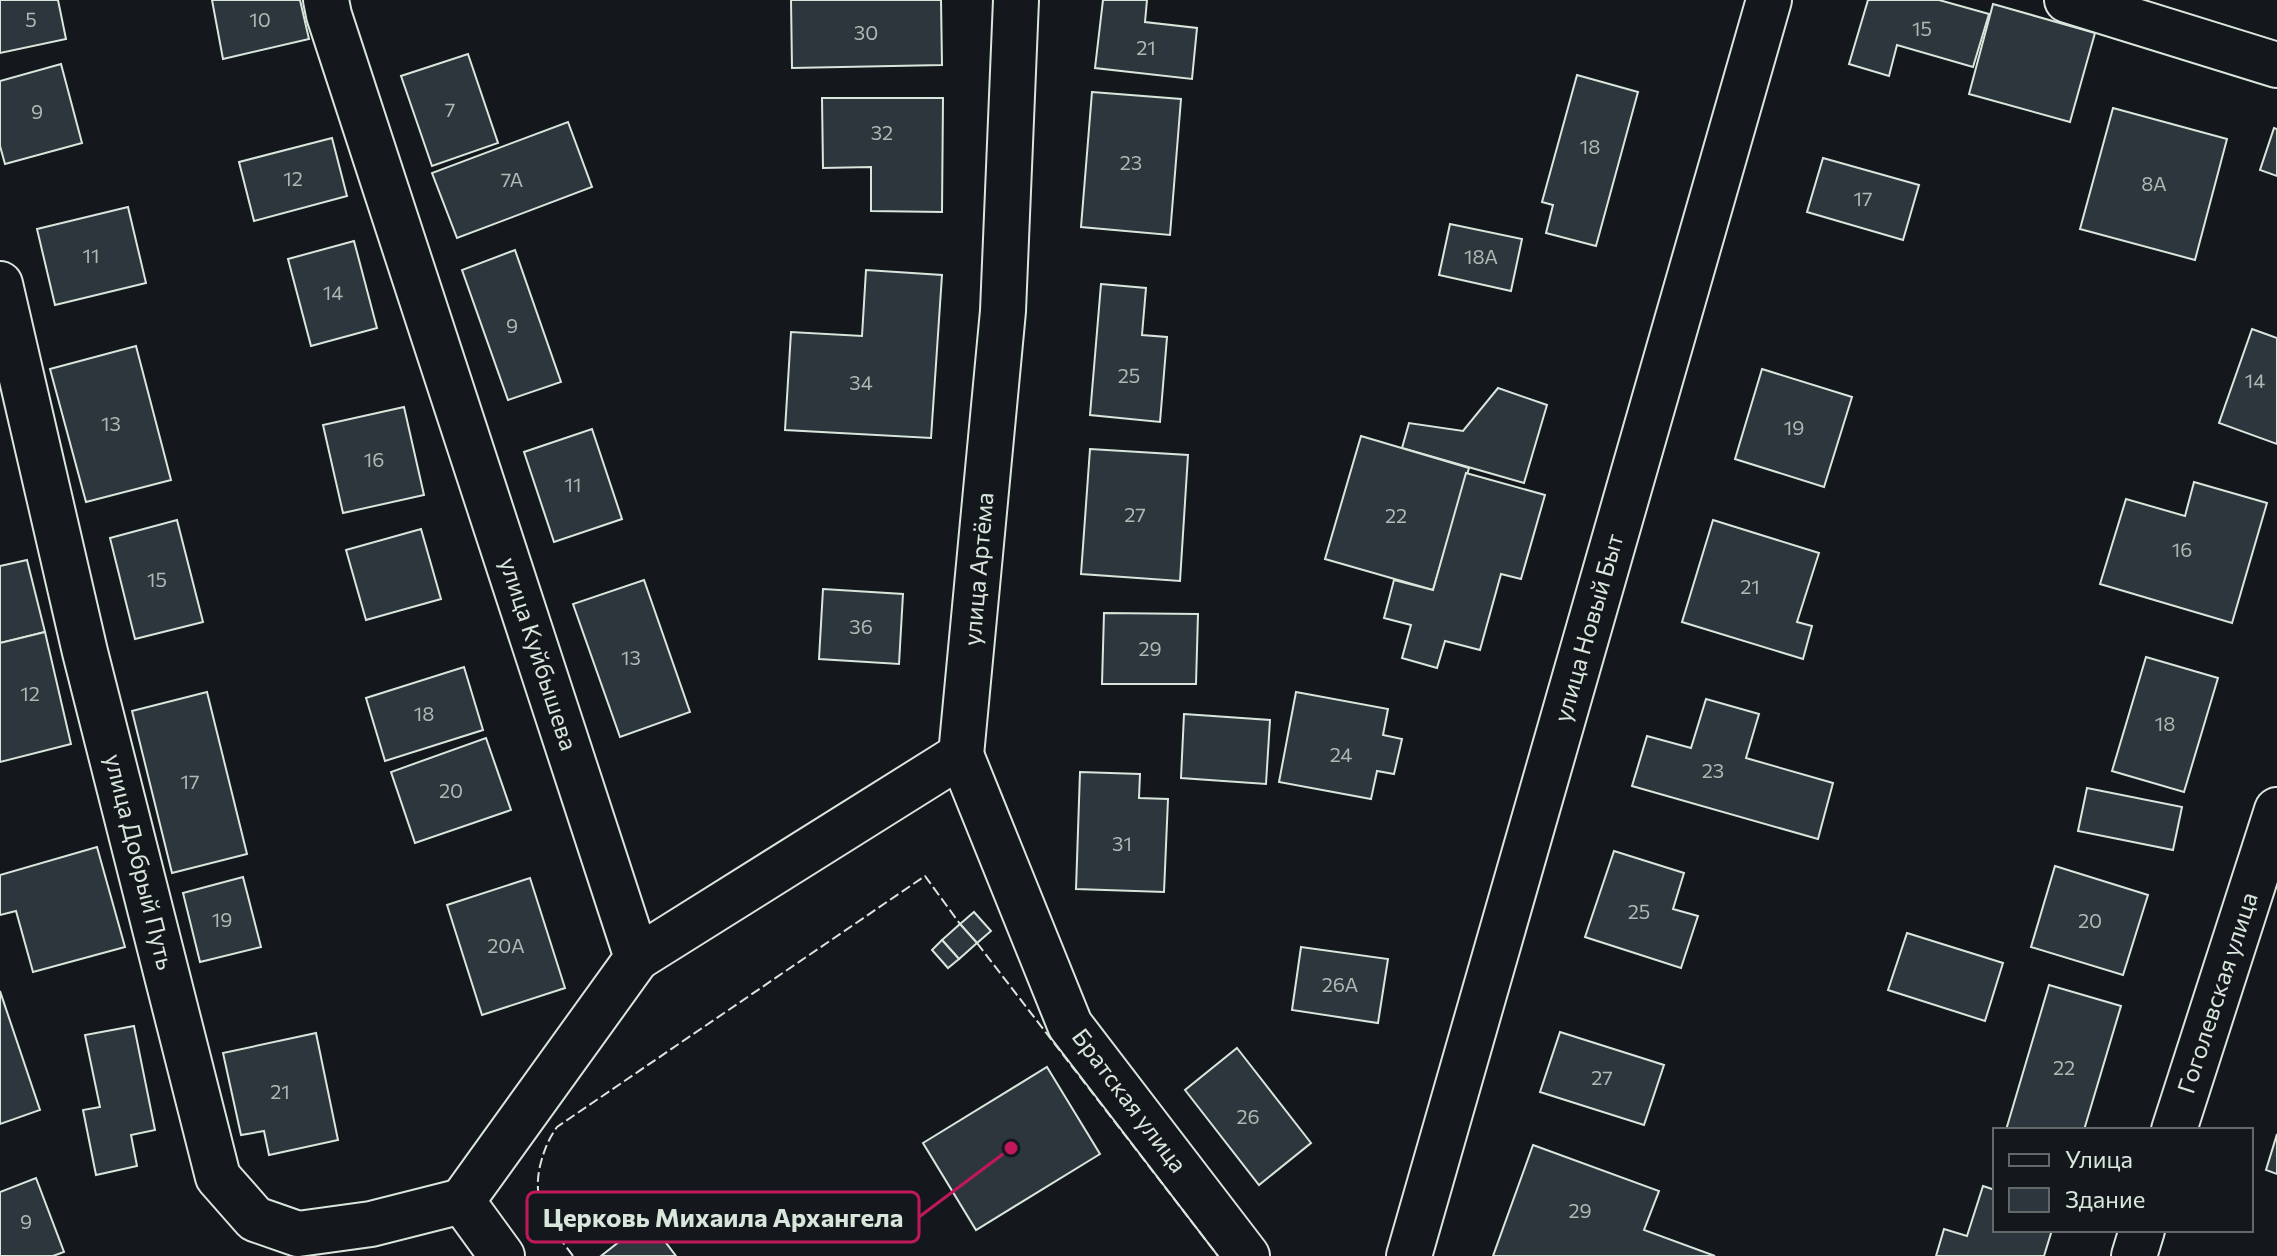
<svg xmlns="http://www.w3.org/2000/svg" width="2277" height="1256" font-family="Commissioner,sans-serif">
	<rect width="100%" height="100%" fill="#14181c"/>
	<g fill="#2c363c" stroke="#d8e6dc" stroke-width="2">
		<path d="M 0,0 L 58,0 L 66,39 L 0,53 Z"/>
		<path d="M 212,0 L 300,0 L 309,39 L 223,59 Z"/>
		<path d="M 791,0 L 941,0 L 942,65 L 792,68 Z"/>
		<path d="M 1103,0 L 1147,0 L 1145,22 L 1197,28 L 1192,79 L 1095,68 Z"/>
		<path d="M 1868,0 L 1939,0 L 1989,14 L 1973,67 L 1897,45 L 1889,76 L 1849,64 Z"/>
		<path d="M 1993,4 L 2095,33 L 2070,122 L 1969,94 Z"/>
		<path d="M 468,54 L 498,143 L 432,166 L 401,76 Z"/>
		<path d="M 61,64 L 82,143 L 5,164 L 0,146 L 0,81 Z"/>
		<path d="M 1577,75 L 1638,92 L 1596,246 L 1546,233 L 1553,205 L 1542,202 Z"/>
		<path d="M 1092,92 L 1181,99 L 1170,235 L 1081,227 Z"/>
		<path d="M 822,98 L 943,98 L 942,212 L 871,211 L 871,167 L 823,168 Z"/>
		<path d="M 2113,108 L 2227,139 L 2195,260 L 2080,229 Z"/>
		<path d="M 568,122 L 592,187 L 457,238 L 432,173 Z"/>
		<path d="M 2274,128 L 2277,129 L 2277,176 L 2260,170 Z"/>
		<path d="M 332,138 L 347,196 L 254,221 L 239,162 Z"/>
		<path d="M 1823,158 L 1919,185 L 1903,240 L 1807,212 Z"/>
		<path d="M 128,207 L 146,283 L 55,305 L 37,229 Z"/>
		<path d="M 1450,224 L 1522,239 L 1511,291 L 1439,275 Z"/>
		<path d="M 354,241 L 377,328 L 311,346 L 288,259 Z"/>
		<path d="M 515,250 L 561,382 L 508,400 L 462,270 Z"/>
		<path d="M 866,270 L 942,275 L 931,438 L 785,430 L 791,332 L 862,336 Z"/>
		<path d="M 1101,284 L 1146,288 L 1142,335 L 1167,337 L 1160,422 L 1090,415 Z"/>
		<path d="M 2252,329 L 2277,338 L 2277,444 L 2219,423 Z"/>
		<path d="M 136,346 L 171,480 L 86,502 L 50,369 Z"/>
		<path d="M 1762,369 L 1852,397 L 1824,487 L 1735,459 Z"/>
		<path d="M 1498,388 L 1547,405 L 1524,483 L 1402,448 L 1409,423 L 1463,431 Z"/>
		<path d="M 404,407 L 424,495 L 343,513 L 323,425 Z"/>
		<path d="M 592,429 L 622,519 L 554,542 L 524,452 Z"/>
		<path d="M 1361,436 L 1469,468 L 1433,590 L 1325,559 Z"/>
		<path d="M 1090,449 L 1188,455 L 1180,581 L 1081,574 Z"/>
		<path d="M 1466,473 L 1545,495 L 1521,579 L 1501,574 L 1480,650 L 1445,641 L 1437,668 L 1402,658 L 1411,625 L 1384,618 L 1394,580 L 1433,590 Z"/>
		<path d="M 2194,482 L 2267,503 L 2232,623 L 2100,584 L 2126,499 L 2185,516 Z"/>
		<path d="M 177,520 L 203,622 L 135,639 L 110,538 Z"/>
		<path d="M 1713,520 L 1819,553 L 1797,622 L 1812,626 L 1803,659 L 1682,622 Z"/>
		<path d="M 421,529 L 441,599 L 366,620 L 346,550 Z"/>
		<path d="M 27,560 L 45,632 L 0,643 L 0,566 Z"/>
		<path d="M 644,580 L 690,712 L 620,737 L 573,604 Z"/>
		<path d="M 823,589 L 903,594 L 899,664 L 819,659 Z"/>
		<path d="M 1104,613 L 1198,614 L 1196,684 L 1102,684 Z"/>
		<path d="M 45,632 L 71,744 L 0,762 L 0,643 Z"/>
		<path d="M 2146,657 L 2218,678 L 2184,792 L 2112,771 Z"/>
		<path d="M 464,667 L 483,730 L 385,761 L 366,698 Z"/>
		<path d="M 207,692 L 247,854 L 172,873 L 132,711 Z"/>
		<path d="M 1296,692 L 1388,709 L 1383,735 L 1402,739 L 1394,774 L 1377,771 L 1371,799 L 1279,782 Z"/>
		<path d="M 1706,699 L 1759,714 L 1746,758 L 1833,783 L 1818,839 L 1632,786 L 1647,736 L 1691,748 Z"/>
		<path d="M 1184,714 L 1270,720 L 1266,784 L 1181,778 Z"/>
		<path d="M 486,738 L 511,810 L 415,843 L 391,772 Z"/>
		<path d="M 1080,772 L 1140,774 L 1139,798 L 1168,799 L 1164,892 L 1076,889 Z"/>
		<path d="M 2087,788 L 2182,807 L 2173,850 L 2078,831 Z"/>
		<path d="M 97,847 L 125,947 L 33,972 L 16,911 L 0,915 L 0,875 Z"/>
		<path d="M 1614,851 L 1684,873 L 1673,909 L 1698,916 L 1681,968 L 1585,937 Z"/>
		<path d="M 2055,866 L 2148,895 L 2123,975 L 2031,947 Z"/>
		<path d="M 243,877 L 261,947 L 200,962 L 183,893 Z"/>
		<path d="M 530,878 L 565,988 L 482,1015 L 447,905 Z"/>
		<path d="M 974,912 L 991,931 L 977,943 L 960,924 Z"/>
		<path d="M 960,924 L 977,943 L 959,959 L 942,940 Z"/>
		<path d="M 1907,933 L 2003,963 L 1985,1021 L 1888,990 Z"/>
		<path d="M 942,940 L 959,959 L 948,968 L 932,950 Z"/>
		<path d="M 1301,947 L 1388,959 L 1378,1023 L 1292,1010 Z"/>
		<path d="M 2049,985 L 2121,1006 L 2084,1130 L 2006,1130 Z"/>
		<path d="M 0,991 L 40,1110 L 0,1124 Z"/>
		<path d="M 134,1026 L 155,1130 L 131,1135 L 137,1166 L 96,1175 L 83,1110 L 100,1107 L 85,1035 Z"/>
		<path d="M 1560,1032 L 1664,1065 L 1644,1125 L 1540,1092 Z"/>
		<path d="M 316,1033 L 338,1140 L 269,1155 L 264,1131 L 241,1135 L 223,1053 Z"/>
		<path d="M 1237,1048 L 1311,1143 L 1259,1185 L 1185,1090 Z"/>
		<path d="M 1047,1067 L 1100,1154 L 976,1230 L 923,1143 Z"/>
		<path d="M 2277,1134 L 2277,1174 L 2266,1170 Z"/>
		<path d="M 1533,1145 L 1659,1191 L 1644,1230 L 1715,1256 L 1493,1256 Z"/>
		<path d="M 36,1178 L 64,1252 L 53,1256 L 0,1256 L 0,1192 Z"/>
		<path d="M 1983,1186 L 1995,1190 L 1995,1230 L 2052,1230 L 2044,1256 L 1936,1256 L 1944,1229 L 1967,1236 Z"/>
		<path d="M 648,1219 L 676,1256 L 601,1256 Z"/>
	</g>
	<g fill="none" stroke-linecap="round" stroke-linejoin="round">
		<g stroke="#d8e6dc" stroke-width="48">
			<g id="minor">
				<path d="M 326,0 L 329,15 L 637,958 L 462,1201 L 502,1256"/>
				<path d="M 2067,0 L 2277,65"/>
				<path d="M 0,284 L 85,652 L 218,1177 L 255,1219 L 298,1234 L 371,1224 L 462,1201"/>
				<path d="M 961,755 L 1070,1025 L 1247,1256"/>
				<path d="M 637,958 L 961,755 L 1003,311 L 1016,0"/>
				<path d="M 2174,1130 L 2277,810"/>
				<path d="M 1409,1256 L 1769,0"/>
				<path d="M 2134,1256 L 2142,1230"/>
			</g>
		</g>
		<use href="#minor" stroke="#14181c" stroke-width="44"/>
		<g stroke="#d8e6dc" stroke-width="2" stroke-dasharray="10 4" stroke-linecap="butt">
			<path d="M 977,943 L 1218,1256"/>
			<path d="M 573,1256 C 551,1226 531,1206 540,1166 C 544,1150 548,1140 557,1127 L 925,876 L 960,924"/>
		</g>
	</g>
	<g text-anchor="middle" stroke-width="6" stroke-linejoin="round" paint-order="stroke">
		<g font-size="20" fill="#adbab4">
			<text x="31" y="27">5</text>
			<text x="260" y="27">10</text>
			<text x="1922" y="36">15</text>
			<text x="866" y="40">30</text>
			<text x="1146" y="55">21</text>
			<text x="450" y="117">7</text>
			<text x="37" y="119">9</text>
			<text x="882" y="140">32</text>
			<text x="1590" y="154">18</text>
			<text x="1131" y="170">23</text>
			<text x="293" y="186">12</text>
			<text x="512" y="187">7А</text>
			<text x="2154" y="191">8А</text>
			<text x="1863" y="206">17</text>
			<text x="91" y="263">11</text>
			<text x="1481" y="264">18А</text>
			<text x="333" y="300">14</text>
			<text x="512" y="333">9</text>
			<text x="1129" y="383">25</text>
			<text x="2255" y="388">14</text>
			<text x="861" y="390">34</text>
			<text x="111" y="431">13</text>
			<text x="1794" y="435">19</text>
			<text x="374" y="467">16</text>
			<text x="573" y="492">11</text>
			<text x="1135" y="522">27</text>
			<text x="1396" y="523">22</text>
			<text x="2182" y="557">16</text>
			<text x="157" y="587">15</text>
			<text x="1750" y="594">21</text>
			<text x="861" y="634">36</text>
			<text x="1150" y="656">29</text>
			<text x="631" y="665">13</text>
			<text x="30" y="701">12</text>
			<text x="424" y="721">18</text>
			<text x="2165" y="731">18</text>
			<text x="1341" y="762">24</text>
			<text x="1713" y="778">23</text>
			<text x="190" y="789">17</text>
			<text x="451" y="798">20</text>
			<text x="1122" y="851">31</text>
			<text x="1639" y="919">25</text>
			<text x="222" y="927">19</text>
			<text x="2090" y="928">20</text>
			<text x="506" y="953">20А</text>
			<text x="1340" y="992">26А</text>
			<text x="2064" y="1075">22</text>
			<text x="1602" y="1085">27</text>
			<text x="280" y="1099">21</text>
			<text x="1248" y="1124">26</text>
			<text x="1580" y="1218">29</text>
			<text x="26" y="1229">9</text>
		</g>
		<g font-size="24" fill="#d8e6dc" stroke="#14181c">
			<text transform="translate(979 569) rotate(-85)" y="8">улица Артёма</text>
			<text transform="translate(1589 628) rotate(-74)" y="8">улица Новый Быт</text>
			<text transform="translate(538 654) rotate(72)" y="8">улица Куйбышева</text>
			<text transform="translate(139 862) rotate(76)" y="8">улица Добрый Путь</text>
			<text transform="translate(2218 993) rotate(-72)" y="8">Гоголевская улица</text>
			<text transform="translate(1129 1101) rotate(53)" y="8">Братская улица</text>
		</g>
	</g>
	<path fill="none" stroke="#c2185b" stroke-width="3" d="M1011 1148L919 1217"/>
	<circle fill="#c2185b" stroke="#14181c" stroke-width="3" cx="1011" cy="1148" r="8"/>
	<rect fill="#14181c" stroke="#c2185b" stroke-width="3" x="527" y="1192" width="392" height="50" rx="8"/>
	<g font-size="26" text-anchor="middle" font-weight="bold" fill="#d8e6dc">
		<text x="723" y="1227">Церковь Михаила Архангела</text>
	</g>
	<rect x="1993" y="1128" width="260" height="104" fill="#14181c" stroke="#626a69" stroke-width="2"/>
	<rect x="2009" y="1154" width="40" height="12" fill="#14181c" stroke="#626a69" stroke-width="2"/>
	<text x="2065" y="1168" font-size="24" fill="#d8e6dc">Улица</text>
	<rect x="2009" y="1188" width="40" height="24" fill="#2c363c" stroke="#626a69" stroke-width="2"/>
	<text x="2065" y="1208" font-size="24" fill="#d8e6dc">Здание</text>
</svg>
